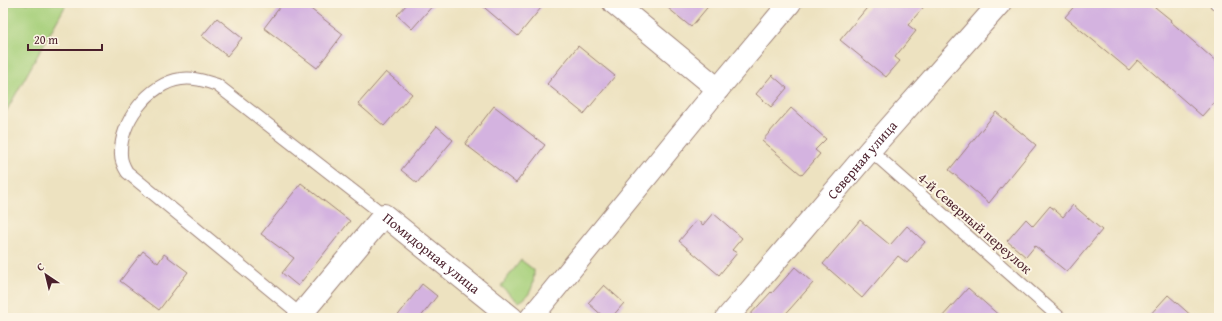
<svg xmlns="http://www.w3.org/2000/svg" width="1222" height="321" font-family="'Gentium Book Plus',serif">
	<rect width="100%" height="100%" fill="#fcf5e5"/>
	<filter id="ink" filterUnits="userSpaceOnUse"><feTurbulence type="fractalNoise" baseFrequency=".025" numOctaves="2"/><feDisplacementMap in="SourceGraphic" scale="8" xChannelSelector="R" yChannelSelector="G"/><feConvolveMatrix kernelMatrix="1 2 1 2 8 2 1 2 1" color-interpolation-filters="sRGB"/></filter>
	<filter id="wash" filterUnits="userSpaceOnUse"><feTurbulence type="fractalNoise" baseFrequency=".012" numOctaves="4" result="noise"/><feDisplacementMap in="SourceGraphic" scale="16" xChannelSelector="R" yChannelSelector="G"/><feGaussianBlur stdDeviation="0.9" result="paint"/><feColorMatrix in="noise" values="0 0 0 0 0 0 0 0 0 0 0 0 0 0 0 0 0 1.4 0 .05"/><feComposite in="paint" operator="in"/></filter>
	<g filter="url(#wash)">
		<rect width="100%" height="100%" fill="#ede2c0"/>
		<g fill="#a7d07b" stroke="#787853">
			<path d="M 3,3 L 67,3 L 3,117 Z"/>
			<path d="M 521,260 L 534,270 C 534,283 532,297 518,302 L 501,286 Z"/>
		</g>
		<g id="blocks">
			<g fill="#d4b3e0">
				<path d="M 283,3 L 303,3 L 343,34 L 317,68 L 264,28 Z"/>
				<path d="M 408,3 L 435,3 L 412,29 L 397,15 Z"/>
				<path d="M 479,3 L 545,3 L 518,36 Z"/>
				<path d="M 662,3 L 711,3 L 691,27 Z"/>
				<path d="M 871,3 L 927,3 L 908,25 L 916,31 L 895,57 L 900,61 L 886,77 L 840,40 Z"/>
				<path d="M 1077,3 L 1150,3 L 1171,20 L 1170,21 L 1219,64 L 1219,97 L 1202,116 L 1138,60 L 1129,70 L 1065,17 Z"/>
				<path d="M 217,18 L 242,38 L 227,56 L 202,36 Z"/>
				<path d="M 578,46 L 615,76 L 584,114 L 547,84 Z"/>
				<path d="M 386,72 L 412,94 L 384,126 L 358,104 Z"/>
				<path d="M 772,75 L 787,88 L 771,107 L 756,94 Z"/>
				<path d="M 494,106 L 545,145 L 516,183 L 465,144 Z"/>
				<path d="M 791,108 L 826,139 L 815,150 L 820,154 L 802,175 L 762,141 Z"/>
				<path d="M 996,112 L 1036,145 L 989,203 L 949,170 Z"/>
				<path d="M 437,126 L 453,140 L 417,183 L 401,170 Z"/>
				<path d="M 301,183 L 350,221 L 298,286 L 282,273 L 294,258 L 261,234 Z"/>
				<path d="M 1073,205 L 1102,230 L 1067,272 L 1035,246 L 1026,257 L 1007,241 L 1026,219 L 1033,226 L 1050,206 L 1063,217 Z"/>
				<path d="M 713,213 L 742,238 L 732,250 L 737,253 L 719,275 L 679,241 L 697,220 L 703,225 Z"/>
				<path d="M 860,220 L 890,245 L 907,226 L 925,242 L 907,263 L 898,256 L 862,298 L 823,264 Z"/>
				<path d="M 143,251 L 158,263 L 164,254 L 188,272 L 159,310 L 120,281 Z"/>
				<path d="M 795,267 L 813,283 L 782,318 L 747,318 L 771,292 L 772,293 Z"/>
				<path d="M 422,284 L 437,296 L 420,318 L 396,318 Z"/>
				<path d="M 604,285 L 624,303 L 611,318 L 605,318 L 588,303 Z"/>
				<path d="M 968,288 L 1002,318 L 941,318 Z"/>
				<path d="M 1168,295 L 1194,318 L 1147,318 Z"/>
			</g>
		</g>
	</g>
	<g filter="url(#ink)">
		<use href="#blocks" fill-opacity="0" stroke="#9c8076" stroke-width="1"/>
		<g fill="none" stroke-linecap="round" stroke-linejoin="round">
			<g stroke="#9c8076" stroke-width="14">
				<g id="lane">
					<path d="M 1216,3 L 1219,5"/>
					<path d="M 870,150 L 1060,318"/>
					<path d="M 301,315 L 127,172 C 124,167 121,161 121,155 C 119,123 149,83 181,79 C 193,77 205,81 217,85 L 384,215"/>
				</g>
			</g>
			<g stroke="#9c8076" stroke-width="24">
				<g id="street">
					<path d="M 614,3 L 718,89"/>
					<path id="s1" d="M 298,318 L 384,215 L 512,318"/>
					<path id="s2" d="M 727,318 L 870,150 L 1000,3"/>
				</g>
			</g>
			<g stroke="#9c8076" stroke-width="24">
				<path id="secondary" d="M 531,318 L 718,89 L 790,3"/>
			</g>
			<use href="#lane" stroke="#fff" stroke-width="12"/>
			<use href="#street" stroke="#fff" stroke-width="22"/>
			<use href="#secondary" stroke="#fff" stroke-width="22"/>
		</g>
	</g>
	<g text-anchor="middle" stroke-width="4" stroke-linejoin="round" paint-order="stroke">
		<g font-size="14" fill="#4a1f2b" stroke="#fcf5e5">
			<text dy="5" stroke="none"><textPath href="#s2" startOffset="208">Северная улица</textPath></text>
			<text transform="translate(975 223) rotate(41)" y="5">4-й Северный переулок</text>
			<text dy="5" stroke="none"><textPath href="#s1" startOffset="195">Помидорная улица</textPath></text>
		</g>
	</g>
	<rect width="1222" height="321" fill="none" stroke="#fcf5e5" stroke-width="16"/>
	<g transform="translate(46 275) rotate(325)" stroke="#fcf5e5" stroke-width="3" paint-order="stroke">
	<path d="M0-3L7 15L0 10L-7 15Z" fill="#4a1f2b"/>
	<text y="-6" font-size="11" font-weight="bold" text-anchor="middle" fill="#4a1f2b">С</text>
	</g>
	<path d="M28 44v6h74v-6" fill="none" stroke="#4a1f2b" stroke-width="2"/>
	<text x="34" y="44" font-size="12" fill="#4a1f2b" stroke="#fcf5e5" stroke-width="3" paint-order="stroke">20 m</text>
</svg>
